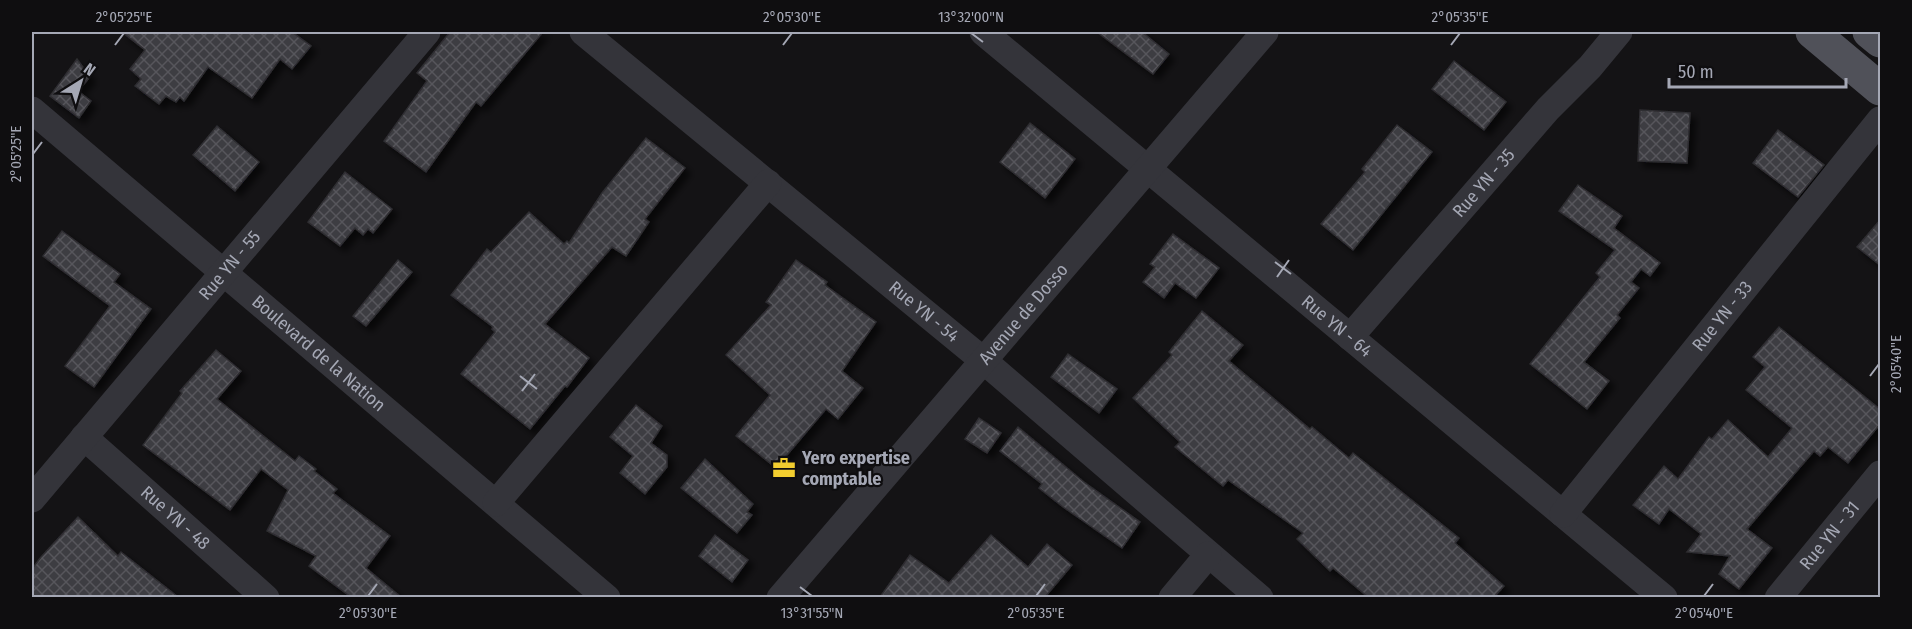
<svg xmlns="http://www.w3.org/2000/svg" width="1912" height="629" font-family="'Fira Sans Condensed',sans-serif">
	<defs>
		<pattern id="building-cross-hatch" width="8" height="8" patternUnits="userSpaceOnUse" patternTransform="scale(1.5)"><rect width="8" height="8" fill="#3e3d42"/><path d="M0 0l8 8M0 8l8-8" fill="none" stroke="#57565b"/></pattern>
		<filter id="shadow"><feDropShadow dx="5.5" dy="5.5" stdDeviation="3" flood-color="#0009"/></filter>
	</defs>
	<rect width="100%" height="100%" fill="#141315"/>
	<g fill="url(#building-cross-hatch)" stroke="#2e2d31" stroke-width="1.5" filter="url(#shadow)">
		<path d="M 122,32 L 292,32 L 311,46 L 292,69 L 280,59 L 252,98 L 208,67 L 184,101 L 180,97 L 176,102 L 166,96 L 159,104 L 135,86 L 141,79 L 130,69 L 145,50 Z"/>
		<path d="M 450,32 L 543,32 L 481,106 L 476,102 L 426,172 L 384,141 L 427,81 L 417,73 Z"/>
		<path d="M 1097,32 L 1142,32 L 1169,54 L 1153,74 Z"/>
		<path d="M 77,59 L 90,77 L 78,91 L 91,101 L 79,118 L 50,96 Z"/>
		<path d="M 1454,61 L 1506,102 L 1484,130 L 1432,89 Z"/>
		<path d="M 1640,110 L 1690,113 L 1687,163 L 1638,161 Z"/>
		<path d="M 1030,123 L 1075,159 L 1045,198 L 1000,162 Z"/>
		<path d="M 1397,125 L 1432,152 L 1353,250 L 1321,224 L 1365,172 L 1362,169 Z"/>
		<path d="M 217,126 L 259,162 L 235,191 L 193,155 Z"/>
		<path d="M 1778,130 L 1824,165 L 1798,197 L 1753,163 Z"/>
		<path d="M 646,138 L 685,168 L 645,219 L 649,222 L 626,256 L 612,247 L 545,324 L 589,358 L 567,387 L 565,386 L 530,429 L 461,374 L 495,332 L 492,329 L 493,327 L 451,295 L 487,249 L 491,252 L 529,212 L 564,244 L 567,241 L 569,243 L 602,193 Z"/>
		<path d="M 345,172 L 392,209 L 373,233 L 368,229 L 363,235 L 355,228 L 340,246 L 308,222 Z"/>
		<path d="M 1578,185 L 1622,216 L 1614,228 L 1660,263 L 1650,276 L 1641,269 L 1631,282 L 1639,288 L 1617,315 L 1620,318 L 1584,362 L 1609,381 L 1587,409 L 1530,364 L 1600,277 L 1596,273 L 1615,250 L 1559,211 Z"/>
		<path d="M 1881,219 L 1881,266 L 1857,247 Z"/>
		<path d="M 62,231 L 120,274 L 114,282 L 151,309 L 94,387 L 65,366 L 110,306 L 43,256 Z"/>
		<path d="M 1173,234 L 1219,268 L 1196,298 L 1175,283 L 1164,298 L 1143,282 L 1155,267 L 1150,264 Z"/>
		<path d="M 398,260 L 412,272 L 366,326 L 353,316 Z"/>
		<path d="M 796,260 L 827,282 L 825,285 L 876,322 L 842,371 L 863,388 L 838,419 L 826,409 L 776,468 L 736,436 L 770,395 L 726,355 L 771,305 L 766,302 Z"/>
		<path d="M 1202,311 L 1243,345 L 1229,361 L 1310,429 L 1312,427 L 1349,458 L 1353,453 L 1459,538 L 1455,543 L 1504,586 L 1494,597 L 1368,597 L 1333,568 L 1330,571 L 1297,539 L 1303,533 L 1228,480 L 1223,486 L 1175,447 L 1180,442 L 1133,398 L 1172,355 L 1169,352 Z"/>
		<path d="M 1779,327 L 1881,410 L 1881,423 L 1848,463 L 1828,447 L 1820,456 L 1814,451 L 1747,529 L 1772,548 L 1739,589 L 1719,574 L 1730,556 L 1687,552 L 1701,534 L 1669,509 L 1659,524 L 1633,505 L 1664,466 L 1678,479 L 1709,437 L 1712,439 L 1728,420 L 1768,457 L 1792,428 L 1746,390 L 1765,367 L 1753,357 Z"/>
		<path d="M 216,350 L 241,371 L 217,399 L 295,461 L 299,456 L 316,469 L 314,471 L 337,489 L 333,493 L 390,536 L 366,568 L 401,597 L 351,597 L 309,566 L 316,556 L 267,531 L 288,490 L 261,469 L 230,510 L 143,445 L 182,393 L 180,391 Z"/>
		<path d="M 1068,354 L 1117,389 L 1099,413 L 1051,377 Z"/>
		<path d="M 636,405 L 662,426 L 651,443 L 667,455 L 667,467 L 645,494 L 620,473 L 633,456 L 610,437 Z"/>
		<path d="M 979,418 L 1001,433 L 987,453 L 965,439 Z"/>
		<path d="M 1018,427 L 1084,482 L 1140,522 L 1122,548 L 1063,507 L 1039,488 L 1042,484 L 1000,451 Z"/>
		<path d="M 705,459 L 753,504 L 747,512 L 752,515 L 737,533 L 681,488 Z"/>
		<path d="M 78,517 L 118,556 L 121,552 L 178,597 L 32,597 L 32,569 L 41,557 Z"/>
		<path d="M 715,535 L 748,560 L 732,582 L 699,556 Z"/>
		<path d="M 991,535 L 1028,567 L 1047,544 L 1072,565 L 1045,597 L 880,597 L 910,555 L 949,583 Z"/>
	</g>
	<g fill="none" stroke-linecap="round" stroke-linejoin="round">
		<g stroke="#34343a" stroke-width="27">
			<path id="s1" d="M 583,32 L 984,361 L 1260,598"/>
			<path id="s2" d="M 983,32 L 1664,598"/>
			<path id="s3" d="M 32,110 L 607,598"/>
			<path id="s4" d="M 1350,337 L 1548,109 L 1590,67 L 1619,32"/>
			<path id="s5" d="M 84,437 L 266,598"/>
			<path id="s6" d="M 32,499 L 427,32"/>
			<path d="M 496,503 L 768,183"/>
			<path id="s7" d="M 1563,514 L 1880,120"/>
			<path id="s8" d="M 780,598 L 1265,32"/>
			<path d="M 1172,598 L 1208,555"/>
			<path id="s9" d="M 1778,598 L 1880,474"/>
		</g>
		<g stroke="#505159" stroke-width="33">
			<path d="M 1812,32 L 1880,89"/>
			<path d="M 1869,32 L 1880,41"/>
		</g>
	</g>
	<path fill="none" stroke="#a5a8b5" stroke-width="2" d="M 971,33 L 983,42M 115,45 L 124,33M 783,45 L 792,33M 1451,45 L 1460,33M 33,154 L 42,142M 1275,262 L 1291,274M 1277,277 L 1289,260M 520,376 L 537,389M 1870,376 L 1879,364M 522,391 L 535,374M 800,587 L 812,596M 368,596 L 377,584M 1036,596 L 1045,584M 1704,596 L 1713,584"/>
	<defs>
		<g id="office-bare" transform="scale(1.8)"><path d="M-6-3h4V-5.5h4V-3h4V5H-6ZM-1-4.5V-3h2v-1.5ZM-6 0V1H6V0Z" fill="#f2cd2f" stroke="#0f0e10" stroke-width="2.5" paint-order="stroke"/></g>
	</defs>
	<g fill-rule="evenodd">
		<use href="#office-bare" x="784" y="468"/>
	</g>
	<g text-anchor="middle" stroke-width="4.5" stroke-linejoin="round" paint-order="stroke">
		<g font-size="18" fill="#a5a8b5" stroke="#0f0e10">
			<text dy="6" stroke="none"><textPath href="#s4" startOffset="204">Rue YN - 35</textPath></text>
			<text dy="6" stroke="none"><textPath href="#s6" startOffset="306">Rue YN - 55</textPath></text>
			<text dy="6" stroke="none"><textPath href="#s1" startOffset="441">Rue YN - 54</textPath></text>
			<text dy="6" stroke="none"><textPath href="#s8" startOffset="374">Avenue de Dosso</textPath></text>
			<text dy="6" stroke="none"><textPath href="#s7" startOffset="254">Rue YN - 33</textPath></text>
			<text dy="6" stroke="none"><textPath href="#s2" startOffset="460">Rue YN - 64</textPath></text>
			<text dy="6" stroke="none"><textPath href="#s3" startOffset="376">Boulevard de la Nation</textPath></text>
			<text dy="6" stroke="none"><textPath href="#s5" startOffset="122">Rue YN - 48</textPath></text>
			<text dy="6" stroke="none"><textPath href="#s9" startOffset="81">Rue YN - 31</textPath></text>
		</g>
		<g font-size="18" font-weight="bold" fill="#a5a8b5" stroke="#0f0e10" text-anchor="start">
			<text x="802" y="464">Yero expertise<tspan x="802" dy="21">comptable</tspan></text>
		</g>
	</g>
	<rect width="1912" height="629" fill="none" stroke="#0f0e10" stroke-width="66"/>
	<g transform="translate(81 81) rotate(37)" stroke="#0f0e10" stroke-width="4.5" paint-order="stroke">
	<path d="M0-4.5L10 22L0 15L-10 22Z" fill="#a5a8b5"/>
	<text y="-9" font-size="16" font-weight="bold" text-anchor="middle" fill="#a5a8b5">N</text>
	</g>
	<path d="M1669 78v9h177v-9" fill="none" stroke="#a5a8b5" stroke-width="3"/>
	<text x="1678" y="78" font-size="18" fill="#a5a8b5" stroke="#0f0e10" stroke-width="4.5" paint-order="stroke">50 m</text>
	<rect x="33" y="33" width="1846" height="563" fill="none" stroke="#a5a8b5" stroke-width="2"/>
	<g font-size="15" text-anchor="middle" fill="#a5a8b5">
		<text x="124" y="22">2°05'25"E</text>
		<text x="792" y="22">2°05'30"E</text>
		<text x="971" y="22">13°32'00"N</text>
		<text x="1460" y="22">2°05'35"E</text>
		<text transform="translate(16 154) rotate(-90)" y="5">2°05'25"E</text>
		<text transform="translate(1896 364) rotate(-90)" y="5">2°05'40"E</text>
		<text x="368" y="618">2°05'30"E</text>
		<text x="812" y="618">13°31'55"N</text>
		<text x="1036" y="618">2°05'35"E</text>
		<text x="1704" y="618">2°05'40"E</text>
	</g>
</svg>
